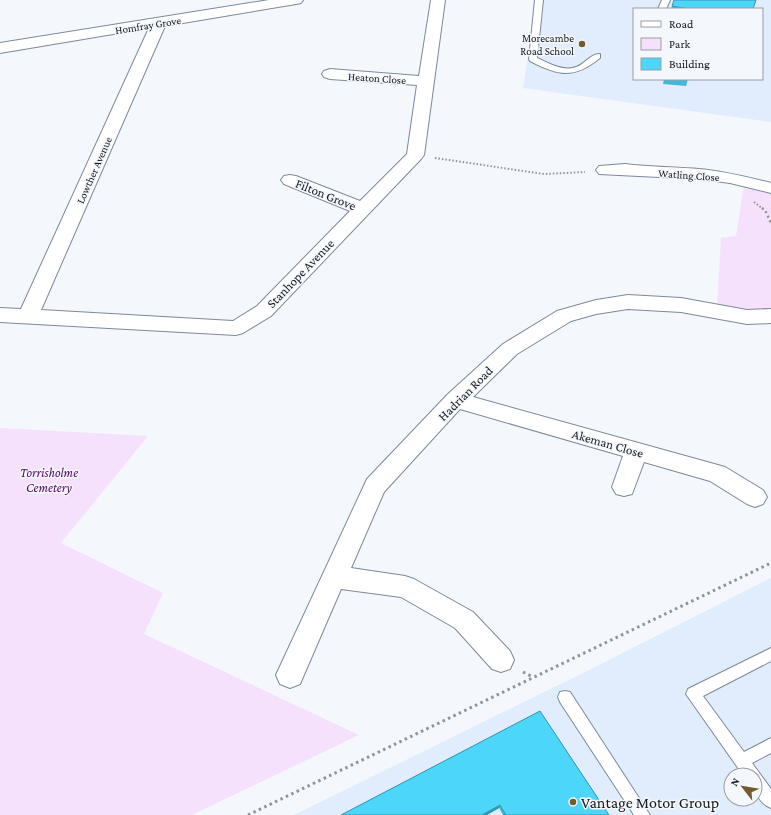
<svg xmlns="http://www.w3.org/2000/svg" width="771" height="815" font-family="'Crimson Pro',serif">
	<rect width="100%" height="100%" fill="#f4f7fb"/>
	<g fill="#e1edfc" fill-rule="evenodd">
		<path d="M 537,0 L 771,0 L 771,122 L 523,88 ZM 634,9 L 762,9 L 762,79 L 634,79 Z"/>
		<path d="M 771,578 L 771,815 L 294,815 L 583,673 ZM 731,775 L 755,775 L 755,799 L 731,799 Z"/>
	</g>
	<g fill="#f6e1fd">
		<path d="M 744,184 L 771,190 L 771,312 L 717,308 L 721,238 L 736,236 Z"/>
		<path d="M 0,428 L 148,436 L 61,543 L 163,593 L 144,634 L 359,735 L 192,815 L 0,815 Z"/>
	</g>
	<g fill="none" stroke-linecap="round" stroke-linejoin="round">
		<g stroke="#7b8a9b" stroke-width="2">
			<g id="service">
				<path d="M 535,0 L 543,0 L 537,58 C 548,63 564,72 576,67 C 584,65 591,53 600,54 L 600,58 C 574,79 559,76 530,61 L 529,59 Z"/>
				<path d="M 662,0 L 670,0 L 666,9 L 658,9 Z"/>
				<path d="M 771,648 L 771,661 L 703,696 L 744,752 L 771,738 L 771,753 L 752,763 L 771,789 L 771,808 C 756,802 755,789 755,775 L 743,775 L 686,694 L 688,689 Z"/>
				<path d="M 565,691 L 570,692 L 650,815 L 634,815 L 560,702 L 558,697 L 560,692 Z"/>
			</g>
		</g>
		<g stroke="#7b8a9b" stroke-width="2">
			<g id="minor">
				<path d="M 269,0 L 303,0 L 301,3 L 296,4 L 165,26 L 41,310 L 233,321 L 257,306 L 350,211 L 284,184 L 281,180 L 284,176 L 290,175 L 296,176 L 360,201 L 407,154 L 417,85 L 330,79 L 324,77 L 322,74 L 324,71 L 330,69 L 419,76 L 431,0 L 445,0 L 424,155 L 421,159 L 271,316 L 243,333 L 236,335 L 0,322 L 0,308 L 21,309 L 149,28 L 0,53 L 0,43 Z"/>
				<path d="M 625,164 C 650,167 674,167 699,169 C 723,171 747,177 771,183 L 771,193 L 730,183 L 699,179 L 599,174 L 596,170 L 599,166 Z"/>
				<path d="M 628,295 L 681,298 L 747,310 L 771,309 L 771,323 L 747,324 L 681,312 L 628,309 L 596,314 L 571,321 L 517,354 L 473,397 L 725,467 L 763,490 L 767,497 L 763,504 L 755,507 L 747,504 L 710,481 L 644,462 L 632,494 L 624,496 L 616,494 L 612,487 L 623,456 L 460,409 L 384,492 L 351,568 L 405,576 L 414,579 L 473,612 L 510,651 L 514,660 L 510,669 L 501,672 L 492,669 L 455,628 L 401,597 L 341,589 L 300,684 L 290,688 L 280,684 L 276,675 L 367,479 L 448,394 L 503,344 L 557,311 L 596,300 Z"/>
			</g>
		</g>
		<g stroke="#909499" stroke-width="2" stroke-dasharray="1.5 2" stroke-linecap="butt">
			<path d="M 435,158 L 544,174 L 585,172"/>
			<path d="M 754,202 L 763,209"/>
		</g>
		<path stroke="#909499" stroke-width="2.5" stroke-dasharray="2 3" stroke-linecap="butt" d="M 762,208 L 765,210 L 771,223"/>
		<g stroke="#909499" stroke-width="3" stroke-dasharray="2.5 3.5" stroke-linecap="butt">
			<path d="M 523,672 L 533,677"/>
			<path d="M 248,815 L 771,563"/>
		</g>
		<use href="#service" fill="#fff" fill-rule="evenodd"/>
		<use href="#minor" fill="#fff" fill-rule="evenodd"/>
	</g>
	<g fill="#41b8d7">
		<path d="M 672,6 L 753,9 L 671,9 Z"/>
		<path d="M 664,79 L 688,79 L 686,86 L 663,84 Z"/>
		<path d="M 540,711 L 609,815 L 503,815 L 499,808 L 487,815 L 341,815 Z"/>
	</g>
	<path fill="#3596af" d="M 500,805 L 499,808 L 487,815 L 482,815 Z"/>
	<g fill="#4cd6fa" stroke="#3596af">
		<path d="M 674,0 L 756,0 L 753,9 L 688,9 L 672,6 Z"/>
		<path d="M 540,711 L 609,815 L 506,815 L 500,805 L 482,815 L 341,815 Z"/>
	</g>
	<g fill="#715d2c" stroke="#f4f7fb" stroke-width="1.5">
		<circle cx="582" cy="44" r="4"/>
		<circle cx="573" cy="802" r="4"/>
	</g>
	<g text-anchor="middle" stroke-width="3" stroke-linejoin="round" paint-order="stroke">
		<g font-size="11" fill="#13191f" stroke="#f4f7fb">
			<text transform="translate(148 25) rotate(-9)" y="4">Homfray Grove</text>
			<text transform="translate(377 78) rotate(4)" y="4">Heaton Close</text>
			<text transform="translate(94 170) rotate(-66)" y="4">Lowther Avenue</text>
			<text transform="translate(689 175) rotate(4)" y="4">Watling Close</text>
		</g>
		<g font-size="11" fill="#13191f" stroke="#f4f7fb" text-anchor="end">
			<text x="574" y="42">Morecambe<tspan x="574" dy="13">Road School</tspan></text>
		</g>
		<g font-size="13" fill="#13191f" stroke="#f4f7fb">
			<text transform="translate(326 194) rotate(22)" y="5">Filton Grove</text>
			<text transform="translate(300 273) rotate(-46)" y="5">Stanhope Avenue</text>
			<text transform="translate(465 393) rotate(-45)" y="5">Hadrian Road</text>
			<text transform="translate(608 443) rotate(16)" y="5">Akeman Close</text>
		</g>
		<g font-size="13" font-style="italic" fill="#530367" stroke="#f4f7fb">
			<text x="49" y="477">Torrisholme<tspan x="49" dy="15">Cemetery</tspan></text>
		</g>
		<g font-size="16" fill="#13191f" stroke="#f4f7fb" text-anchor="start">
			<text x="581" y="808">Vantage Motor Group</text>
		</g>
	</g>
	<rect x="633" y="8" width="130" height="72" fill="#f4f7fb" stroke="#9a9ea3"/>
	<rect x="641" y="21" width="20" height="6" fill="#ffffff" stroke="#9a9ea3"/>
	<text x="669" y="28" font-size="12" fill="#13191f">Road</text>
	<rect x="641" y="38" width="20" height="12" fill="#f6e1fd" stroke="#9a9ea3"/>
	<text x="669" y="48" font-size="12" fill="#13191f">Park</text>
	<rect x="641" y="58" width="20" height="12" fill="#4cd6fa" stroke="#9a9ea3"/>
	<text x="669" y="68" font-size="12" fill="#13191f">Building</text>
	<g transform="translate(743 787) rotate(301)"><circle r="19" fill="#f4f7fb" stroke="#9a9ea3"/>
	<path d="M0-3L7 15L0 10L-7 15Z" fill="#715d2c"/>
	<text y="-6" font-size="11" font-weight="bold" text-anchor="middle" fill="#13191f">N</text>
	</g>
</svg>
